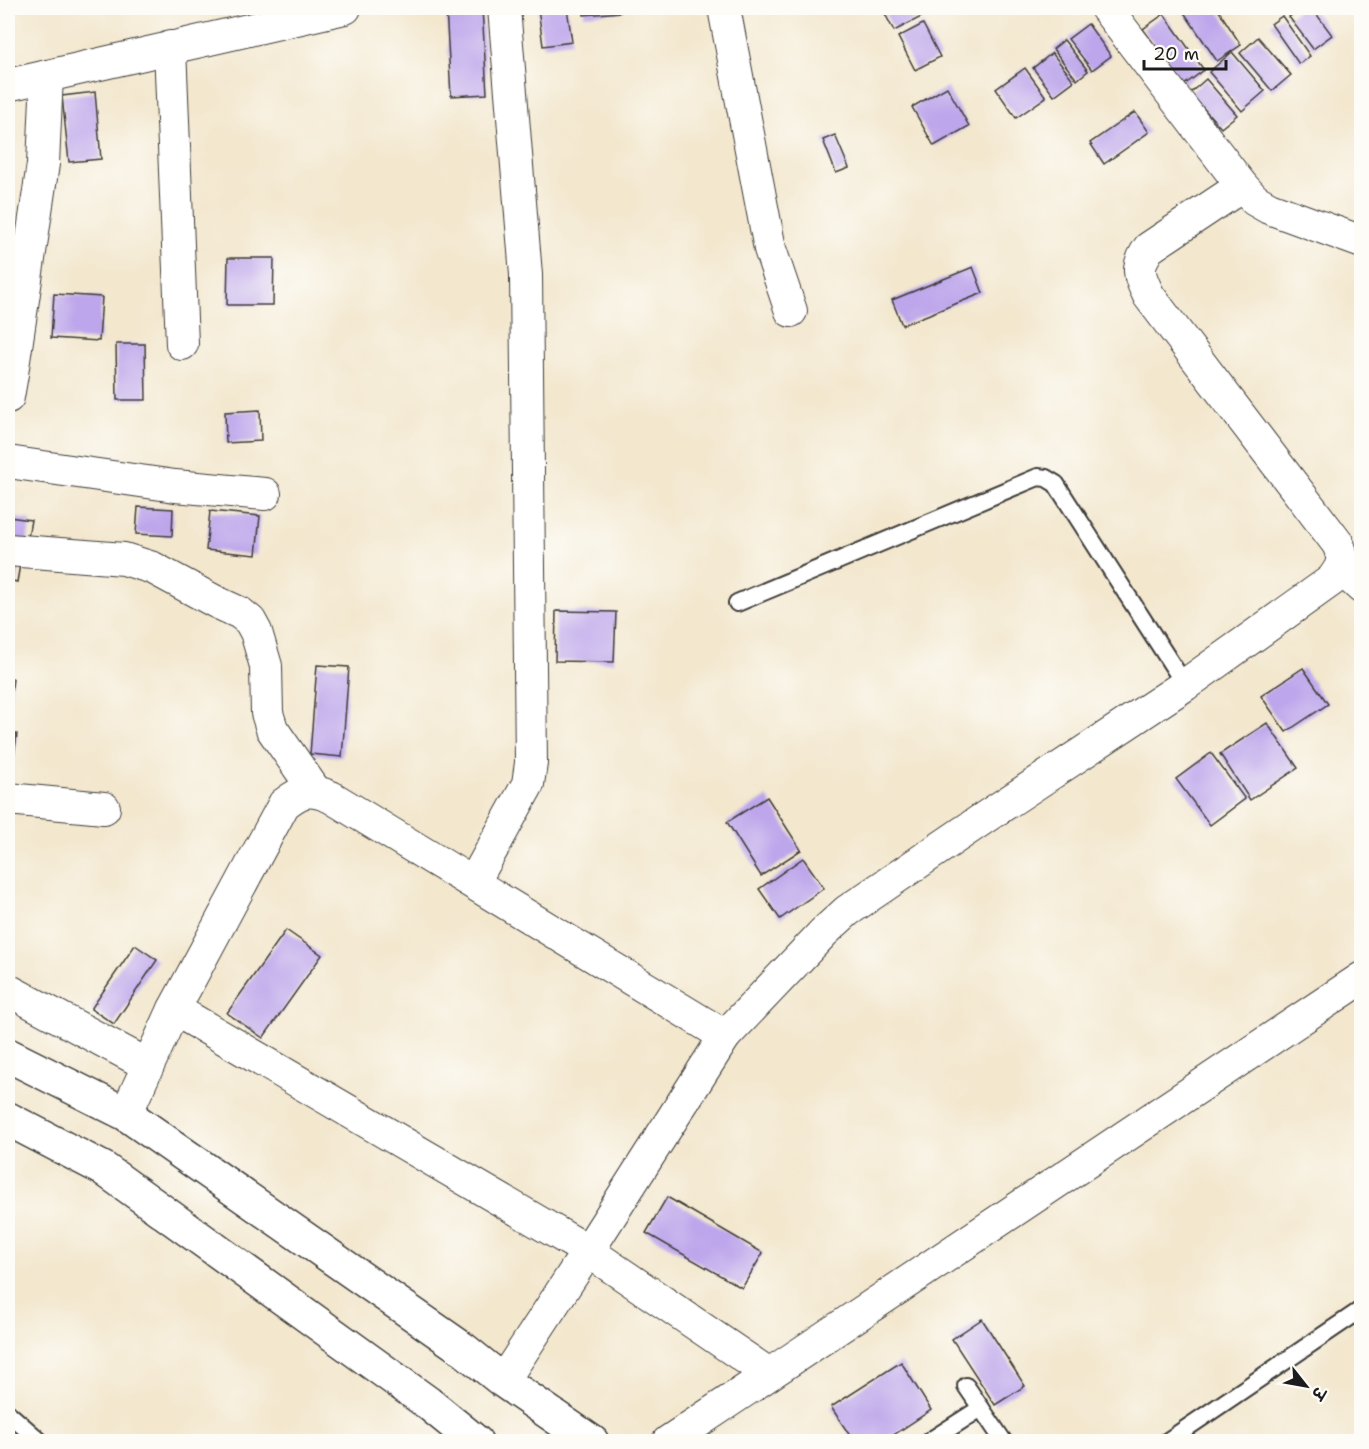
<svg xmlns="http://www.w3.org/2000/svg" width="1369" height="1449" font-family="'Shantell Sans','Playpen Sans Deva',sans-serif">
	<rect width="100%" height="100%" fill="#fdfcf7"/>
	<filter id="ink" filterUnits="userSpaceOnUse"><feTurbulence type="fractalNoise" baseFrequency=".0167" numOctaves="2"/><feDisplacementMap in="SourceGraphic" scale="12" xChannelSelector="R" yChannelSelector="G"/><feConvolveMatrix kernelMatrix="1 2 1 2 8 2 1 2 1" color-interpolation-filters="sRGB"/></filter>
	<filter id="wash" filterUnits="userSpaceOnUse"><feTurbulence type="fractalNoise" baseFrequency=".008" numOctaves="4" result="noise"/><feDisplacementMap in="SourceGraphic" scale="24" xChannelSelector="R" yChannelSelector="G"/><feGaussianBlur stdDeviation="1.35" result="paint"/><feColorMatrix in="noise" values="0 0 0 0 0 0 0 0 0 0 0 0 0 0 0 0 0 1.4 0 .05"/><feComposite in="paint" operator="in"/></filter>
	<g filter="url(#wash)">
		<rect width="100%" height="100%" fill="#f3e7ce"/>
		<g id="blocks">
			<g fill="#bda6eb">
				<path d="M 446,8 L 482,8 L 487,94 L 451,96 Z"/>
				<path d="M 538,8 L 567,8 L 572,42 L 543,46 Z"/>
				<path d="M 584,8 L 621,8 L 621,12 L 584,15 Z"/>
				<path d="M 882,8 L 931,8 L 933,11 L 894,31 Z"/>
				<path d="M 1181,8 L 1217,8 L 1241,45 L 1217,61 Z"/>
				<path d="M 1301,8 L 1312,8 L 1332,35 L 1313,49 L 1289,17 Z"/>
				<path d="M 1164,14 L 1204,70 L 1184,85 L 1143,29 Z"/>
				<path d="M 1282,16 L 1310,56 L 1299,64 L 1271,24 Z"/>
				<path d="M 923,24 L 940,57 L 915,70 L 898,37 Z"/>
				<path d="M 1088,24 L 1111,56 L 1092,70 L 1068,39 Z"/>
				<path d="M 1258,37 L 1291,75 L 1272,91 L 1240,53 Z"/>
				<path d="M 1064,40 L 1088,71 L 1077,80 L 1053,49 Z"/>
				<path d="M 1232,52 L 1265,91 L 1242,111 L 1209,72 Z"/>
				<path d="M 1052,53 L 1074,81 L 1054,96 L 1033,68 Z"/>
				<path d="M 1025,68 L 1046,97 L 1016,118 L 996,89 Z"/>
				<path d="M 1206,79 L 1237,115 L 1221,128 L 1190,93 Z"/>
				<path d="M 947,87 L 969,126 L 934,146 L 912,107 Z"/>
				<path d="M 95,92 L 101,159 L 69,162 L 62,96 Z"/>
				<path d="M 1135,112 L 1149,132 L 1104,164 L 1090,143 Z"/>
				<path d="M 835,135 L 849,168 L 836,173 L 823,140 Z"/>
				<path d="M 228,258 L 274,258 L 273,305 L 227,305 Z"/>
				<path d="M 973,267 L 983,293 L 902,325 L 892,300 Z"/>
				<path d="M 54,294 L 102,297 L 99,341 L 51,338 Z"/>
				<path d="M 116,344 L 145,344 L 146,400 L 117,400 Z"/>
				<path d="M 260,410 L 261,441 L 226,443 L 225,412 Z"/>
				<path d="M 138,507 L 173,509 L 172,536 L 136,534 Z"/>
				<path d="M 210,511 L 260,516 L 256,555 L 206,550 Z"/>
				<path d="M 8,517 L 31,520 L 27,543 L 8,540 Z"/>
				<path d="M 8,556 L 21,559 L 17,582 L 8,580 Z"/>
				<path d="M 556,611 L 616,612 L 614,662 L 555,661 Z"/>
				<path d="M 317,665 L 349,667 L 342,757 L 310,754 Z"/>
				<path d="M 1303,668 L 1328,704 L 1286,732 L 1261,696 Z"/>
				<path d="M 8,678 L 13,679 L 9,709 L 8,709 Z"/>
				<path d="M 1267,723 L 1298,768 L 1250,800 L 1220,754 Z"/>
				<path d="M 8,733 L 17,734 L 9,793 L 8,792 Z"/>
				<path d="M 1211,753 L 1245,799 L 1210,825 L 1176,779 Z"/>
				<path d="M 767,797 L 801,850 L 761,876 L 727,822 Z"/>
				<path d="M 803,858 L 824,888 L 780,919 L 759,889 Z"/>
				<path d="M 286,930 L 322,955 L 263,1038 L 227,1013 Z"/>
				<path d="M 135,945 L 157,960 L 114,1024 L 91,1009 Z"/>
				<path d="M 667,1197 L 763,1253 L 742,1288 L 646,1233 Z"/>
				<path d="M 982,1319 L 1025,1386 L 995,1405 L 952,1339 Z"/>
				<path d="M 901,1362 L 931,1410 L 883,1442 L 854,1442 L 831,1407 Z"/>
			</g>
		</g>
	</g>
	<g filter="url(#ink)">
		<use href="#blocks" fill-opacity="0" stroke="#3c3a37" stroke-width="1.5"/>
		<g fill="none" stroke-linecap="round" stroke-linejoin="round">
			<g stroke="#3c3a37" stroke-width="20">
				<g id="lane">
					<path d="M 737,603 L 1038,477 L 1046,478 L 1056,484 L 1185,685"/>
					<path d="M 966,1386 L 1004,1442"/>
					<path d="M 8,1413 L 41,1442"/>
					<path d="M 928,1442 L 981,1408"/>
					<path d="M 1166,1442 L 1362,1309"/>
				</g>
			</g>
			<g stroke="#3c3a37" stroke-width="34">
				<g id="street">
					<path d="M 724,8 L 770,249 L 791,311"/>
					<path d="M 1106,8 L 1242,186 L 1255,200 L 1269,208 L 1362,242"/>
					<path d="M 170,47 L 182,344"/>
					<path d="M 8,85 L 345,8"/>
					<path d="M 8,397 L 12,374 L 43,164 L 47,76"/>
					<path d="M 8,462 L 175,486 L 265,494"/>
					<path d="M 8,550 L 124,559 L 153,568 L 216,602 L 240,613 L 250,621 L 256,632 L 266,666 L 267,713 L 272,729 L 315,791"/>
					<path d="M 1341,569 L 1362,588"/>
					<path d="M 8,799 L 104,808"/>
					<path d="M 474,882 L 528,784 L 531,763 L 526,275 L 504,8"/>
					<path d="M 8,990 L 148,1065"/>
					<path d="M 174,1009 L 588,1251 L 769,1374"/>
					<path d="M 725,1036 L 824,932 L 847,911 L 987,816 L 1185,685 L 1332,580 C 1343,565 1345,561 1338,544 L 1149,296 C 1139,275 1135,268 1149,248 L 1242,186"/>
					<path d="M 126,1114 L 174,1009 L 284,804 C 302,790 309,788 331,797 L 725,1036 L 588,1251 L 503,1381"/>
					<path d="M 668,1442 L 1362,978"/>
				</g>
			</g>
			<g stroke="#3c3a37" stroke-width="36">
				<g id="secondary">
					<path d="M 8,1055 L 126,1114 L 463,1349 L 503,1381 L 592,1442"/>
					<path d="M 8,1119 L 104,1169 L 428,1403 L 476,1442"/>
				</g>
			</g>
			<use href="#lane" stroke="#fff" stroke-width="16"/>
			<use href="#street" stroke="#fff" stroke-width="32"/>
			<use href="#secondary" stroke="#fff" stroke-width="33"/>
		</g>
	</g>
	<rect width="1369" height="1449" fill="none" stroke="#fdfcf7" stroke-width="30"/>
	<g transform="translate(1306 1386) rotate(121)" stroke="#fdfcf7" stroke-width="4.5" paint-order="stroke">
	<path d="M0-4.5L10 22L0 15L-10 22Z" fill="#1c1c1c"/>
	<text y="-9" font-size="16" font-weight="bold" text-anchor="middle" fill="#1c1c1c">उ</text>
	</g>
	<path d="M1144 60v9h82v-9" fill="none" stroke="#1c1c1c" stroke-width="3"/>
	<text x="1153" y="60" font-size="18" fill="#1c1c1c" stroke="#fdfcf7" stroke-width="4.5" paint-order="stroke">20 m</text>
</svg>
